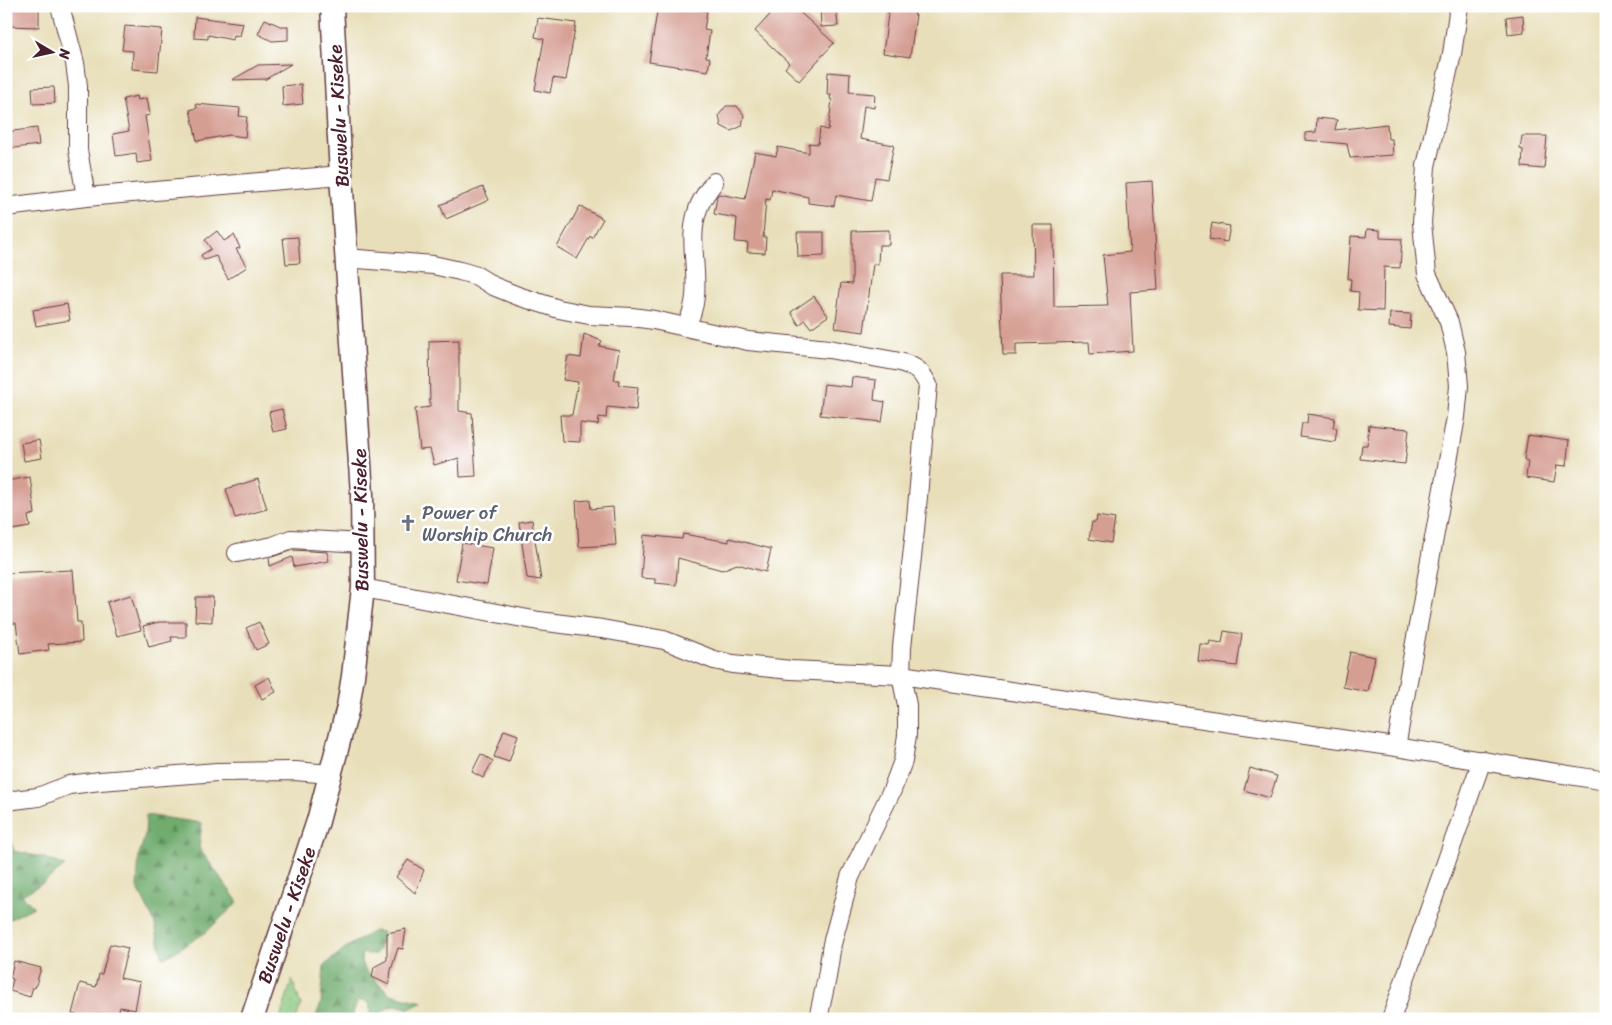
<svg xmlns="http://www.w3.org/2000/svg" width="1612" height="1025" font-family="Sriracha,sans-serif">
	<defs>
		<pattern id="grass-dots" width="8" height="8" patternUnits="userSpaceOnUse" patternTransform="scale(1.25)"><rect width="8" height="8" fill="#8bc87f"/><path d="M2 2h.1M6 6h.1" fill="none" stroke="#79ab6e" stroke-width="1.8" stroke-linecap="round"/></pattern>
		<pattern id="forest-firs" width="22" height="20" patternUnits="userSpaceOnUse" patternTransform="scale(1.25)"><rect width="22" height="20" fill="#70ac6e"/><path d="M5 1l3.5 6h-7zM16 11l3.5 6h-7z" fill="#5e8b5b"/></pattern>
	</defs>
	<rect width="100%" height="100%" fill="#fff"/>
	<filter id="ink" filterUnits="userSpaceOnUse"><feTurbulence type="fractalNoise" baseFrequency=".02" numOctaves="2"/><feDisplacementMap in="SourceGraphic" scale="10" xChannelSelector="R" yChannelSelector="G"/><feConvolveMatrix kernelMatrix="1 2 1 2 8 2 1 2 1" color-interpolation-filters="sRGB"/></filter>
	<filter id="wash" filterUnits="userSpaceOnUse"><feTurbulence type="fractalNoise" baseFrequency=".0096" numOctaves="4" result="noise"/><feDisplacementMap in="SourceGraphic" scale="20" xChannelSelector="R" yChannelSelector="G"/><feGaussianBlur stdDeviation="1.12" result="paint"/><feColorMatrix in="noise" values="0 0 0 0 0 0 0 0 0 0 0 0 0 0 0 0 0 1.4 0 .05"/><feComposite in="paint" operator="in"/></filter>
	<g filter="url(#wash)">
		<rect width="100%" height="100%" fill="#e8dfba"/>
		<path fill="url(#grass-dots)" stroke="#6a7455" d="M 292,979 L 301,1005 L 296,1019 L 280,1019 Z"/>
		<g fill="url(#forest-firs)" stroke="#5d664c">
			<path d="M 146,815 L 202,823 L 199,848 L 238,902 L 205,933 L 163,959 L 154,921 L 137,887 L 139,855 L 145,835 Z"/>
			<path d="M 6,828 L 8,829 L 14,851 L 42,857 L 65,866 L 43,883 L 22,895 L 34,907 L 6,921 Z"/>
			<path d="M 374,931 L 383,932 L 379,950 L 374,955 L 362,953 L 361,962 L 366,971 L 390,994 L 423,1002 L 409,1009 C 393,1003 387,1006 376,1019 L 372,1019 L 369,1003 L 358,1000 L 353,1013 L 354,1019 L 315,1019 L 321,1003 L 324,966 L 345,948 Z"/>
		</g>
		<g id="blocks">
			<g fill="#d59e93">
				<path d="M 12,6 L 39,6 L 39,27 L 6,26 L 6,12 L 12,12 Z"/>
				<path d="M 658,6 L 689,6 L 689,8 L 707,11 L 704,30 L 710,31 L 706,57 L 710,58 L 708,71 L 649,62 Z"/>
				<path d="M 778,6 L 784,6 L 790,11 L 794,7 L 834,43 L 799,81 L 785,68 L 789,63 L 755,31 Z"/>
				<path d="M 820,6 L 836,6 L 838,26 L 821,27 Z"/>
				<path d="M 889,6 L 916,6 L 914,15 L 916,15 L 910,57 L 883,53 Z"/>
				<path d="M 1523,15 L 1524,32 L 1508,34 L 1506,17 Z"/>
				<path d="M 195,17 L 243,23 L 240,36 L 234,35 L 233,40 L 208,35 L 208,39 L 194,38 Z"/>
				<path d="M 538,18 L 576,23 L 566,80 L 553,78 L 550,93 L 535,90 L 544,39 L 535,37 Z"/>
				<path d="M 265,19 L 280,26 L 288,26 L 288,40 L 272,41 L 258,34 Z"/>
				<path d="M 125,26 L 162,29 L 158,71 L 132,69 L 133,51 L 122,50 Z"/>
				<path d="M 291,64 L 266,79 L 232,80 L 258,65 Z"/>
				<path d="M 828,72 L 850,74 L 849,92 L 875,94 L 874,108 L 864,106 L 860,139 L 894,145 L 887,179 L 875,177 L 871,201 L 836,195 L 834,206 L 808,203 L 808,197 L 772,189 L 770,200 L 766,199 L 763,237 L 766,237 L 765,253 L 747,252 L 748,243 L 735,242 L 737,218 L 714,214 L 717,196 L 719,194 L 745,199 L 755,152 L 776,156 L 778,147 L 809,153 L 809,143 L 818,144 L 820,128 L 828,130 L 832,100 L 830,99 L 831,95 L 827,95 Z"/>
				<path d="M 301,84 L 303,104 L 283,106 L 282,86 Z"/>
				<path d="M 54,87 L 55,103 L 33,104 L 32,88 Z"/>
				<path d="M 137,96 L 138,100 L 147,98 L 150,115 L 145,116 L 152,161 L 137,163 L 136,153 L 116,156 L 113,134 L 129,131 L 123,99 Z"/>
				<path d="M 196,104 L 240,108 L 239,116 L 247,117 L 245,137 L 229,135 L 197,141 L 190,110 L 197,108 Z"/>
				<path d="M 726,106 L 737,106 L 744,115 L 742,126 L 731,131 L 721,126 L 719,115 Z"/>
				<path d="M 1317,118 L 1337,120 L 1335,130 L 1387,124 L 1388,139 L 1392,139 L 1393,155 L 1350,158 L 1347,144 L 1305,140 L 1305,133 L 1316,132 Z"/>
				<path d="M 37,128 L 39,145 L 6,149 L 6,132 Z"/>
				<path d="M 1522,136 L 1547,136 L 1544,169 L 1522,167 L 1523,150 L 1520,149 Z"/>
				<path d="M 1152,181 L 1158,290 L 1130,292 L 1133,351 L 1090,354 L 1089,342 L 1016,344 L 1016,355 L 1003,355 L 1000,275 L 1034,275 L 1033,225 L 1053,225 L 1054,307 L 1108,306 L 1103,255 L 1130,252 L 1126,183 Z"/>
				<path d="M 483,187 L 489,200 L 446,219 L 440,205 Z"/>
				<path d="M 580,206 L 603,219 L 592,238 L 590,236 L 577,259 L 557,247 Z"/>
				<path d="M 1212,223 L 1230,226 L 1227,242 L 1209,239 Z"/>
				<path d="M 1367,229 L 1380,230 L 1380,238 L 1402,239 L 1400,268 L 1384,267 L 1383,311 L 1358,310 L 1359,292 L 1350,291 L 1351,279 L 1348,279 L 1351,236 L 1366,237 Z"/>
				<path d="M 889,230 L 889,245 L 879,245 L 878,264 L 873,264 L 864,332 L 835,328 L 841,283 L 852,284 L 852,231 Z"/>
				<path d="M 217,231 L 224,241 L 234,235 L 240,248 L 236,249 L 247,267 L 228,279 L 216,256 L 204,260 L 201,255 L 211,249 L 205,240 Z"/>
				<path d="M 797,232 L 824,232 L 824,256 L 798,257 Z"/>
				<path d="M 298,237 L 300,263 L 286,264 L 283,238 Z"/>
				<path d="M 814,296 L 828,316 L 811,328 L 805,320 L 799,325 L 791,312 Z"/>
				<path d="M 67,304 L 70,320 L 36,326 L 33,310 Z"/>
				<path d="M 1390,313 L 1411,314 L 1410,329 L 1389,327 Z"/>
				<path d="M 584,334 L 602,341 L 599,346 L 619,350 L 614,380 L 619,380 L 618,385 L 638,387 L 636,410 L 607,407 L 606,418 L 599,417 L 598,425 L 580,423 L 580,442 L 562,441 L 560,415 L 572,415 L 578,382 L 563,380 L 568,356 L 581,358 Z"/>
				<path d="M 459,340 L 459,411 L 472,413 L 476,476 L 460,477 L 459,458 L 434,465 L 430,449 L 420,450 L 415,409 L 430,407 L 429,341 Z"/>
				<path d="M 852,377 L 876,380 L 874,400 L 885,402 L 882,422 L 820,415 L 824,384 L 851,387 Z"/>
				<path d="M 282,409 L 287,429 L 273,432 L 269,412 Z"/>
				<path d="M 1308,414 L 1335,418 L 1333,427 L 1337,428 L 1335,442 L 1300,437 L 1302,423 L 1307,423 Z"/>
				<path d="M 1369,425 L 1409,429 L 1405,464 L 1360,459 L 1362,445 L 1367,445 Z"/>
				<path d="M 1528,435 L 1569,441 L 1566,466 L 1557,465 L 1554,482 L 1526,478 L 1528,461 L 1524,460 Z"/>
				<path d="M 39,440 L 42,458 L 24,461 L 21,443 Z"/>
				<path d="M 30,477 L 35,514 L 28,516 L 30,527 L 6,531 L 6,481 Z"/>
				<path d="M 258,479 L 267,509 L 235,518 L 226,489 Z"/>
				<path d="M 590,500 L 591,509 L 613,507 L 616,545 L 579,547 L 576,501 Z"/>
				<path d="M 1097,516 L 1115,519 L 1111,543 L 1089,539 L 1092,522 L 1096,522 Z"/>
				<path d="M 532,520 L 541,580 L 527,578 L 519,522 Z"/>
				<path d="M 683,534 L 729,542 L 729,538 L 771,549 L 766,572 L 737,564 L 722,570 L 678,558 L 676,585 L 655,583 L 655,579 L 641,578 L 644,535 L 682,539 Z"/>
				<path d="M 462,543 L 493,548 L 487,585 L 456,580 Z"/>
				<path d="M 293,550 L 327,552 L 329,561 L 294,567 L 292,557 L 270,566 L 269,558 Z"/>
				<path d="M 73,570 L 77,622 L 81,622 L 82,642 L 48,644 L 49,650 L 20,654 L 16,623 L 6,624 L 6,573 Z"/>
				<path d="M 131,595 L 141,630 L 117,636 L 107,602 Z"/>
				<path d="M 196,597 L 213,597 L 212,622 L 195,621 Z"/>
				<path d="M 159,622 L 186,622 L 186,637 L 171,637 L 172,641 L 149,647 L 143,626 Z"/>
				<path d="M 259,622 L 269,644 L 256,650 L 246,628 Z"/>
				<path d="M 1224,631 L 1242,634 L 1237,666 L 1198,661 L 1200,644 L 1209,645 L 1210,641 L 1222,643 Z"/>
				<path d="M 1350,652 L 1375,657 L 1368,692 L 1343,687 Z"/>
				<path d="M 269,677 L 276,692 L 262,699 L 255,685 Z"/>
				<path d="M 504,730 L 518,735 L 509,762 L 494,757 Z"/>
				<path d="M 481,754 L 493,761 L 483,778 L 472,772 Z"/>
				<path d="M 1250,768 L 1277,776 L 1270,798 L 1244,790 Z"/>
				<path d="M 408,860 L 424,870 L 415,893 L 396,877 Z"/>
				<path d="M 406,929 L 403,949 L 398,948 L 391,970 L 389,985 L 372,977 L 374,967 L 387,960 L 387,933 Z"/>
				<path d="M 110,944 L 128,948 L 120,978 L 140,982 L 135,1010 L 120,1007 L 117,1019 L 90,1019 L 72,1014 L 80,983 L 96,987 L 99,974 L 102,974 Z"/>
				<path d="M 14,961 L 41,968 L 35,988 L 33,987 L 30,997 L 10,991 L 13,979 L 10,978 Z"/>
			</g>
		</g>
	</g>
	<g filter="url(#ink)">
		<use href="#blocks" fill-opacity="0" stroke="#623c40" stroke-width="1"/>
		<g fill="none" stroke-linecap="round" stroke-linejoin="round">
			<g stroke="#623c40" stroke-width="20">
				<g id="minor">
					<path d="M 60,6 L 75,63 L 78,86 L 78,150 L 86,197"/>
					<path d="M 6,207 L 86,197 L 341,175"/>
					<path d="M 346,258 L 433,265 L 460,271 L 477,276 L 493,286 L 518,296 L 559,309 L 589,315 L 632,317 L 654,320 L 748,341 L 829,349 L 900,362 C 916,367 921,370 928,385 L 915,530 L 902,647 L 901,675 L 907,705 L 907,735 L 903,761 L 892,790 L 850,877 L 832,944 L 827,977 L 818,1019"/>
					<path d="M 685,327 C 708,291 684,247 698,209 C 701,199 708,191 714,182"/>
					<path d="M 237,553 L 273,546 L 291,539 L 363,543"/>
					<path d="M 363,588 L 539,621 L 602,629 L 664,640 L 714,660 L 733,664 L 791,670 L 901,675 L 1396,747 L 1606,781"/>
					<path d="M 1396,747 L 1456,417 L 1459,386 L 1456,352 L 1449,322 L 1427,274 L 1422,223 L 1426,166 L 1452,54 L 1459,6"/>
					<path d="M 6,801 L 38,797 L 69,785 L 100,781 L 217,772 L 295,771 L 330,774"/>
					<path d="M 1391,1019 L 1482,760"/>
				</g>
			</g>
			<g stroke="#623c40" stroke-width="25">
				<path id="major" d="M 252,1019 L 318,821 L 348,707 L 353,676 L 363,588 L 362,494 L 341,175 L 332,6"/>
			</g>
			<use href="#minor" stroke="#fff" stroke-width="18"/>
			<use href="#major" stroke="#fff" stroke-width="22"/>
		</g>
	</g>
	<defs>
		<g id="church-bare" transform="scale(1.35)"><path d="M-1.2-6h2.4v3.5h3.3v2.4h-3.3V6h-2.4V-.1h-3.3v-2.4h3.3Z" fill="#6b7280" stroke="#fff" stroke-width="2.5" paint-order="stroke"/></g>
	</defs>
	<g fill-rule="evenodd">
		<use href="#church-bare" x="408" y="523"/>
	</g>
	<g text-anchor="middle" stroke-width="5" stroke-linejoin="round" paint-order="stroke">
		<g font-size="19" fill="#4a1f2b" stroke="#fff">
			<text transform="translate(338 116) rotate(-93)" y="7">Buswelu - Kiseke</text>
			<text transform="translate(360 520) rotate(-91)" y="7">Buswelu - Kiseke</text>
			<text transform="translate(286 915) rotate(-71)" y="7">Buswelu - Kiseke</text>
		</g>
		<g font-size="19" fill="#5b616d" stroke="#fff" text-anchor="start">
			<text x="422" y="519">Power of<tspan x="422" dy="22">Worship Church</tspan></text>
		</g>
	</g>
	<rect width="1612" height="1025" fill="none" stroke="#fff" stroke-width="25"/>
	<g transform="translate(52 52) rotate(99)" stroke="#ffffff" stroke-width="4" paint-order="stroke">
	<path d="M0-4L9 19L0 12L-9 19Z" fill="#4a1f2b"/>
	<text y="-8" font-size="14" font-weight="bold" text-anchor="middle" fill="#4a1f2b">N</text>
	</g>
</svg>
